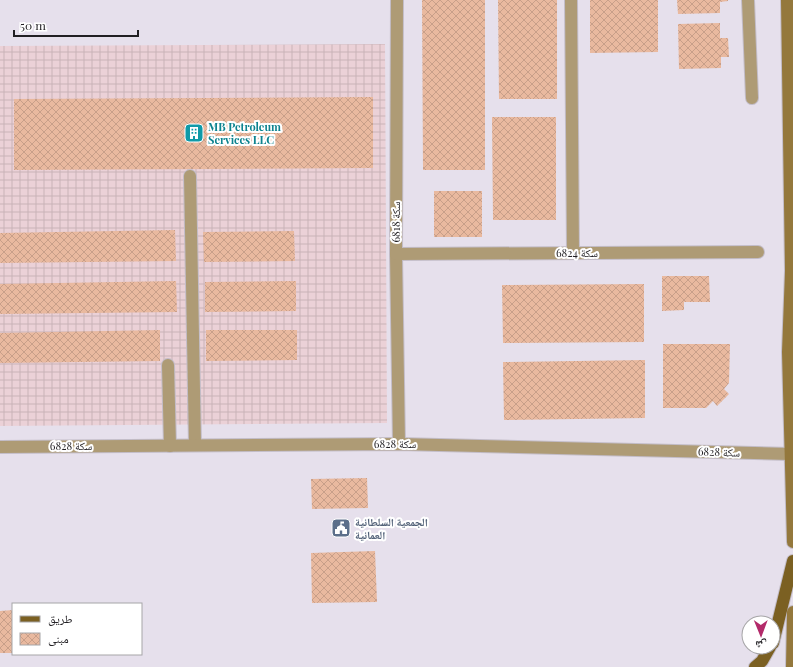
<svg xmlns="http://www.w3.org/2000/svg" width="793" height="667" font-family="'Playfair Display','Noto Naskh Arabic',serif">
	<defs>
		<pattern id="industrial-grid" width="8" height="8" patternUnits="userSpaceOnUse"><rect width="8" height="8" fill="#ebd1d7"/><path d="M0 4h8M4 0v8" fill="none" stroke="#c9b3b8"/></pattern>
		<pattern id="building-cross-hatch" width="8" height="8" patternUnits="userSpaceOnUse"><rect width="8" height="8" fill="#e9b99f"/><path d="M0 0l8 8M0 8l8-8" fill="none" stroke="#c89f89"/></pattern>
	</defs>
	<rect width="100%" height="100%" fill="#e6e0ec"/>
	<path fill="url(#industrial-grid)" d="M 385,44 L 387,423 L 0,426 L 0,46 Z"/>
	<g fill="url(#building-cross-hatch)">
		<path d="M 422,0 L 485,0 L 485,170 L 423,170 Z"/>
		<path d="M 498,0 L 557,0 L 557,99 L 499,99 Z"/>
		<path d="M 590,0 L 658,0 L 658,52 L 590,53 Z"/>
		<path d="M 677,0 L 728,0 L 728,1 L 720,2 L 720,13 L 678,14 Z"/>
		<path d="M 720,23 L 720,38 L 728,38 L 729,57 L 721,57 L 721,68 L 679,69 L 678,24 Z"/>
		<path d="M 373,97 L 373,168 L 14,170 L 14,99 Z"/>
		<path d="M 492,117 L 556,117 L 556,220 L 493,220 Z"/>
		<rect x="434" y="191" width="48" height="46"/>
		<path d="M 175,230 L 176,261 L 0,263 L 0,233 Z"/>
		<path d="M 294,231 L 295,261 L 204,262 L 203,232 Z"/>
		<path d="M 662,276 L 709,276 L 710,302 L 684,302 L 684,310 L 662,311 Z"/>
		<path d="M 176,281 L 177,312 L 0,314 L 0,284 Z"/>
		<path d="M 296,281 L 296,311 L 205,312 L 205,282 Z"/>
		<path d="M 644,284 L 644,342 L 503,343 L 502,285 Z"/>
		<path d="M 160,330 L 160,361 L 0,363 L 0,333 Z"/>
		<path d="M 206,330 L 297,330 L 297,360 L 206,361 Z"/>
		<path d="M 663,344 L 730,344 L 729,383 L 724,389 L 729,394 L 717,406 L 713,401 L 706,408 L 663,408 Z"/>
		<path d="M 645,360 L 645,418 L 504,420 L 503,362 Z"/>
		<path d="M 367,478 L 368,508 L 312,509 L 311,479 Z"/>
		<path d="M 375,551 L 377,602 L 312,603 L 311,553 Z"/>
		<path d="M 13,610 L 13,653 L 0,653 L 0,611 Z"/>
	</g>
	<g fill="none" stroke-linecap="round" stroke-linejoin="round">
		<g stroke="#c3bdc8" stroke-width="14">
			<g id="street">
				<path d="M 397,0 L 396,254 L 399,444"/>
				<path d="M 571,0 L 573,253"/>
				<path d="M 748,0 L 752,98"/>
				<path d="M 190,176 L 195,445"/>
				<path d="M 396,254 L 758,252"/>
				<path d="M 168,365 L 170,446"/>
				<path d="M 0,447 L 399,444 L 790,454"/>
			</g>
		</g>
		<g stroke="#c3bdc8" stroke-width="14">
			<g id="secondary">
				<path d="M 787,0 L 791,271 L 788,352 L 793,542"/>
				<path d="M 792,667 L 793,612"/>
			</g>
		</g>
		<g stroke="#c3bdc8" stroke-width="14">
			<g id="primary">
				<path d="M 773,643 L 793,561"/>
				<path d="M 755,667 L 762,661 L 770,647"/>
			</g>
		</g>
		<use href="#street" stroke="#ae9b75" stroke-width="12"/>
		<use href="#secondary" stroke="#94783c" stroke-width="12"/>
		<use href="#primary" stroke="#7b6022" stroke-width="12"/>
	</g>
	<defs>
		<g id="building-square" transform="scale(1)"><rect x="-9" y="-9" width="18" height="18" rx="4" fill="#0f9aa8" stroke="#fff"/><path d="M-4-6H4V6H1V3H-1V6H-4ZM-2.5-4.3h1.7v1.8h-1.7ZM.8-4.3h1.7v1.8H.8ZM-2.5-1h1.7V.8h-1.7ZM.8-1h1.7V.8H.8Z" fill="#fff"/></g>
		<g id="civic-square" transform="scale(1)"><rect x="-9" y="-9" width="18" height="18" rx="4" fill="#5c6f8a" stroke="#fff"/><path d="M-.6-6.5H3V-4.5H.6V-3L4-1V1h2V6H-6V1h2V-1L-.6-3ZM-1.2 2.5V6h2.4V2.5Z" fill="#fff"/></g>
	</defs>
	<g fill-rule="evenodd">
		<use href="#building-square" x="194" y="133"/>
		<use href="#civic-square" x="341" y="528"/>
	</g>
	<g text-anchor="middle" stroke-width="4" stroke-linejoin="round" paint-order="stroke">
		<g font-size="11" font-weight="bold" fill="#0d838f" stroke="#fff" text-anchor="start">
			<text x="208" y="131">MB Petroleum<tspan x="208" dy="13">Services LLC</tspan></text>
		</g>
		<g font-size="11" fill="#211f23" stroke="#fff">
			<text transform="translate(396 222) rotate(-90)" y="4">سكة 6818</text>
			<text x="577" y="257">سكة 6824</text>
			<text x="395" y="448">سكة 6828</text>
			<text x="71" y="450">سكة 6828</text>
			<text transform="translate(719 452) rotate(2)" y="4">سكة 6828</text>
		</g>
		<g font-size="11" font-weight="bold" fill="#4e5e75" stroke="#fff" text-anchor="start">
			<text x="355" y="526">الجمعية السلطانية<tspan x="355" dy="13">العمانية</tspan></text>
		</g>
	</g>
	<rect x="12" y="603" width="130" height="52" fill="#ffffff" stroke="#a6a5a7"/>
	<rect x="20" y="616" width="20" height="6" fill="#7b6022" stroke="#a6a5a7"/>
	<text x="48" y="623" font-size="12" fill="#211f23">طريق</text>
	<rect x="20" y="633" width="20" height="12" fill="url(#building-cross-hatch)" stroke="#a6a5a7"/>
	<text x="48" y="643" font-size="12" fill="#211f23">مبنى</text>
	<g transform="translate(761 635) rotate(179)"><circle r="19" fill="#ffffff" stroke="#a6a5a7"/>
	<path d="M0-3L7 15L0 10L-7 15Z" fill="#b32a6a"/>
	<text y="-6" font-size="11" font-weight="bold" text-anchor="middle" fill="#211f23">ش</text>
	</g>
	<path d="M14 30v6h124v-6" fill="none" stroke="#211f23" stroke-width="2"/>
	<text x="20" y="30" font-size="12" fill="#211f23" stroke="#ffffff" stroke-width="3" paint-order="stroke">50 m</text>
</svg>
